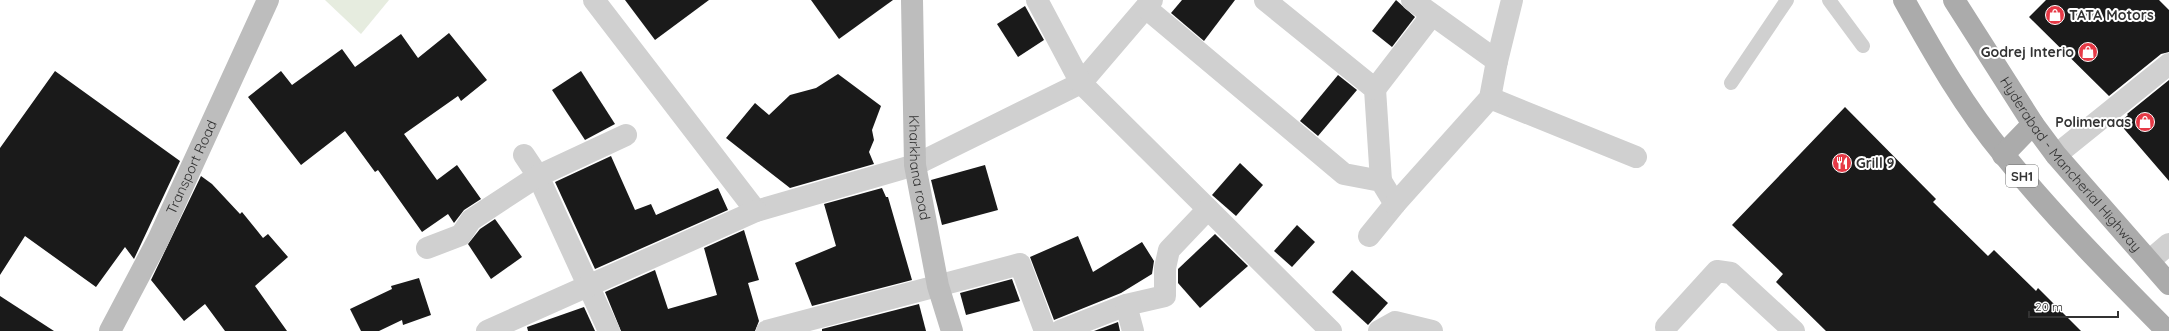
<svg xmlns="http://www.w3.org/2000/svg" width="2169" height="331" font-family="Quicksand,sans-serif">
	<rect width="100%" height="100%" fill="#fff"/>
	<path fill="#e6ecdf" d="M 325,0 L 389,0 L 361,34 Z"/>
	<g fill="#1a1a1a">
		<path d="M 625,0 L 709,0 L 655,40 Z"/>
		<path d="M 811,0 L 893,0 L 839,39 Z"/>
		<path d="M 1182,0 L 1235,0 L 1204,41 L 1171,13 Z"/>
		<path d="M 1396,0 L 1415,17 L 1392,47 L 1372,31 Z"/>
		<path d="M 2046,0 L 2159,0 L 2169,10 L 2169,52 L 2161,54 L 2109,96 L 2029,17 Z"/>
		<path d="M 1025,6 L 1044,40 L 1018,57 L 997,24 Z"/>
		<path d="M 449,33 L 487,80 L 461,101 L 458,96 L 404,134 L 437,180 L 457,165 L 481,199 L 464,210 L 454,223 L 448,214 L 422,232 L 378,170 L 375,172 L 345,131 L 301,165 L 248,97 L 281,71 L 292,85 L 342,49 L 355,67 L 401,34 L 418,58 Z"/>
		<path d="M 55,71 L 180,161 L 134,259 L 125,247 L 96,287 L 25,236 L 0,275 L 0,148 Z"/>
		<path d="M 581,71 L 615,124 L 585,140 L 552,90 Z"/>
		<path d="M 838,74 L 881,106 L 872,130 L 874,140 L 869,152 L 874,164 L 790,188 L 726,138 L 755,103 L 769,115 L 790,95 L 816,88 Z"/>
		<path d="M 1338,75 L 1357,90 L 1318,136 L 1300,121 Z"/>
		<path d="M 2169,80 L 2169,181 L 2119,123 L 2128,115 L 2127,114 Z"/>
		<path d="M 1845,107 L 1936,199 L 1933,202 L 1988,256 L 1994,250 L 2036,291 L 2038,288 L 2081,331 L 1826,331 L 1776,282 L 1783,274 L 1732,225 Z"/>
		<path d="M 611,156 L 635,210 L 651,204 L 656,215 L 718,188 L 728,210 L 595,269 L 555,182 Z"/>
		<path d="M 1240,163 L 1263,185 L 1236,216 L 1212,195 Z"/>
		<path d="M 985,165 L 998,210 L 942,225 L 931,180 Z"/>
		<path d="M 201,176 L 212,184 L 240,214 L 242,212 L 263,238 L 268,234 L 288,257 L 255,286 L 287,331 L 225,331 L 205,304 L 184,321 L 151,280 Z"/>
		<path d="M 882,188 L 886,197 L 888,197 L 912,280 L 812,306 L 795,263 L 836,246 L 824,204 Z"/>
		<path d="M 495,219 L 522,257 L 491,279 L 468,244 L 480,229 Z"/>
		<path d="M 1297,225 L 1315,242 L 1292,267 L 1274,251 Z"/>
		<path d="M 744,230 L 759,280 L 748,283 L 759,321 L 755,331 L 621,331 L 605,292 L 655,270 L 668,309 L 717,295 L 704,248 Z"/>
		<path d="M 1215,234 L 1248,266 L 1200,308 L 1178,283 L 1178,269 Z"/>
		<path d="M 1078,236 L 1093,272 L 1142,242 L 1154,261 L 1152,274 L 1121,293 L 1054,320 L 1030,257 Z"/>
		<path d="M 1352,270 L 1388,303 L 1368,325 L 1332,292 Z"/>
		<path d="M 419,278 L 431,315 L 403,325 L 402,320 L 379,331 L 361,331 L 350,309 L 392,289 L 391,286 Z"/>
		<path d="M 1012,279 L 1020,301 L 966,315 L 960,293 Z"/>
		<path d="M 0,296 L 54,331 L 0,331 Z"/>
		<path d="M 919,304 L 926,331 L 822,331 L 822,329 Z"/>
		<path d="M 584,307 L 595,331 L 528,331 L 527,327 Z"/>
		<path d="M 1118,322 L 1120,331 L 1094,331 Z"/>
	</g>
	<g fill="none" stroke-linecap="round" stroke-linejoin="round">
		<g stroke="#d0d0d0" stroke-width="14">
			<path d="M 1829,0 L 1863,46"/>
			<path d="M 1731,83 L 1787,0"/>
		</g>
		<g stroke="#d0d0d0" stroke-width="22">
			<path d="M 594,0 L 756,211 L 915,165 L 1081,83 L 1152,0"/>
			<path d="M 1037,0 L 1081,83 L 1331,331"/>
			<path d="M 1265,0 L 1375,89 L 1381,181"/>
			<path d="M 1412,0 L 1497,61"/>
			<path d="M 1146,8 L 1344,174 L 1381,181 L 1395,204 L 1369,236"/>
			<path d="M 1375,89 L 1432,15"/>
			<path d="M 1490,98 L 1636,157"/>
			<path d="M 524,155 L 538,176 L 609,331"/>
			<path d="M 2056,155 L 2169,64"/>
			<path d="M 1395,204 L 1490,98 L 1497,61 L 1512,0"/>
			<path d="M 427,248 L 461,235 L 471,220 L 538,176 L 626,135"/>
			<path d="M 2149,261 L 2169,244"/>
			<path d="M 1666,327 L 1717,271 L 1731,273 L 1794,331"/>
			<path d="M 487,331 L 756,211"/>
			<path d="M 767,331 L 1020,264 L 1045,331"/>
			<path d="M 1060,331 L 1126,305"/>
			<path d="M 1133,331 L 1126,305 L 1165,296 L 1165,268 L 1169,250 L 1208,209"/>
			<path d="M 1379,331 L 1395,322 L 1432,331"/>
		</g>
		<g stroke="#bdbdbd" stroke-width="22">
			<path id="s1" d="M 912,0 L 915,165 L 938,286 L 952,331"/>
			<path id="s2" d="M 110,331 L 158,240 L 268,0"/>
		</g>
		<g stroke="#ababab" stroke-width="22">
			<path d="M 1904,0 C 1934,54 1965,108 2004,155 C 2054,217 2111,274 2167,331"/>
			<path id="s3" d="M 1954,0 L 2033,124 L 2056,155 L 2169,284"/>
			<path d="M 2003,155 L 2033,124"/>
		</g>
	</g>
	<defs>
		<g id="shop-disc" transform="scale(1)"><circle r="9.5" fill="#e63946" stroke="#fff"/><path d="M-5-2.5h2.3a2.7 3.5 0 0 1 5.4 0H5L5.5 6h-11ZM-1.5-2.5h3a1.5 2.3 0 0 0-3 0Z" fill="#fff"/></g>
		<g id="restaurant-disc" transform="scale(1)"><circle r="9.5" fill="#e63946" stroke="#fff"/><path d="M-5-6h1v4h1v-4h1v4h1v-4h1v5L-1.5 .5V6h-2V.5L-5-1ZM5-6V6H3V1.5H1.5Q1.5-4 5-6Z" fill="#fff"/></g>
	</defs>
	<g fill-rule="evenodd">
		<use href="#shop-disc" x="2055" y="15"/>
		<use href="#shop-disc" x="2088" y="52"/>
		<use href="#shop-disc" x="2145" y="122"/>
		<use href="#restaurant-disc" x="1842" y="163"/>
	</g>
	<g text-anchor="middle" stroke-width="4" stroke-linejoin="round" paint-order="stroke">
		<rect fill="#fff" stroke="#707070" stroke-width="1" x="2006" y="165" width="32" height="22" rx="3"/>
		<g font-size="13" font-weight="bold" fill="#333">
			<text x="2022" y="181">SH1</text>
		</g>
		<g font-size="14" font-weight="bold" fill="#333" stroke="#fff" text-anchor="start">
			<text x="2069" y="20">TATA Motors</text>
			<text x="2074" y="57" text-anchor="end">Godrej Interio</text>
			<text x="2131" y="127" text-anchor="end">Polimeraas</text>
			<text x="1856" y="168">Grill 9</text>
		</g>
		<g font-size="14" fill="#333" stroke="#fff">
			<text dy="5" stroke="none"><textPath href="#s3" startOffset="202">Hyderabad - Mancherial Highway</textPath></text>
			<text dy="5" stroke="none"><textPath href="#s2" startOffset="183">Transport Road</textPath></text>
			<text dy="5" stroke="none"><textPath href="#s1" startOffset="168">Kharkhana road</textPath></text>
		</g>
	</g>
	<path d="M2029 311v6h89v-6" fill="none" stroke="#333333" stroke-width="2"/>
	<text x="2035" y="311" font-size="12" fill="#333333" stroke="#ffffff" stroke-width="3" paint-order="stroke">20 m</text>
</svg>
